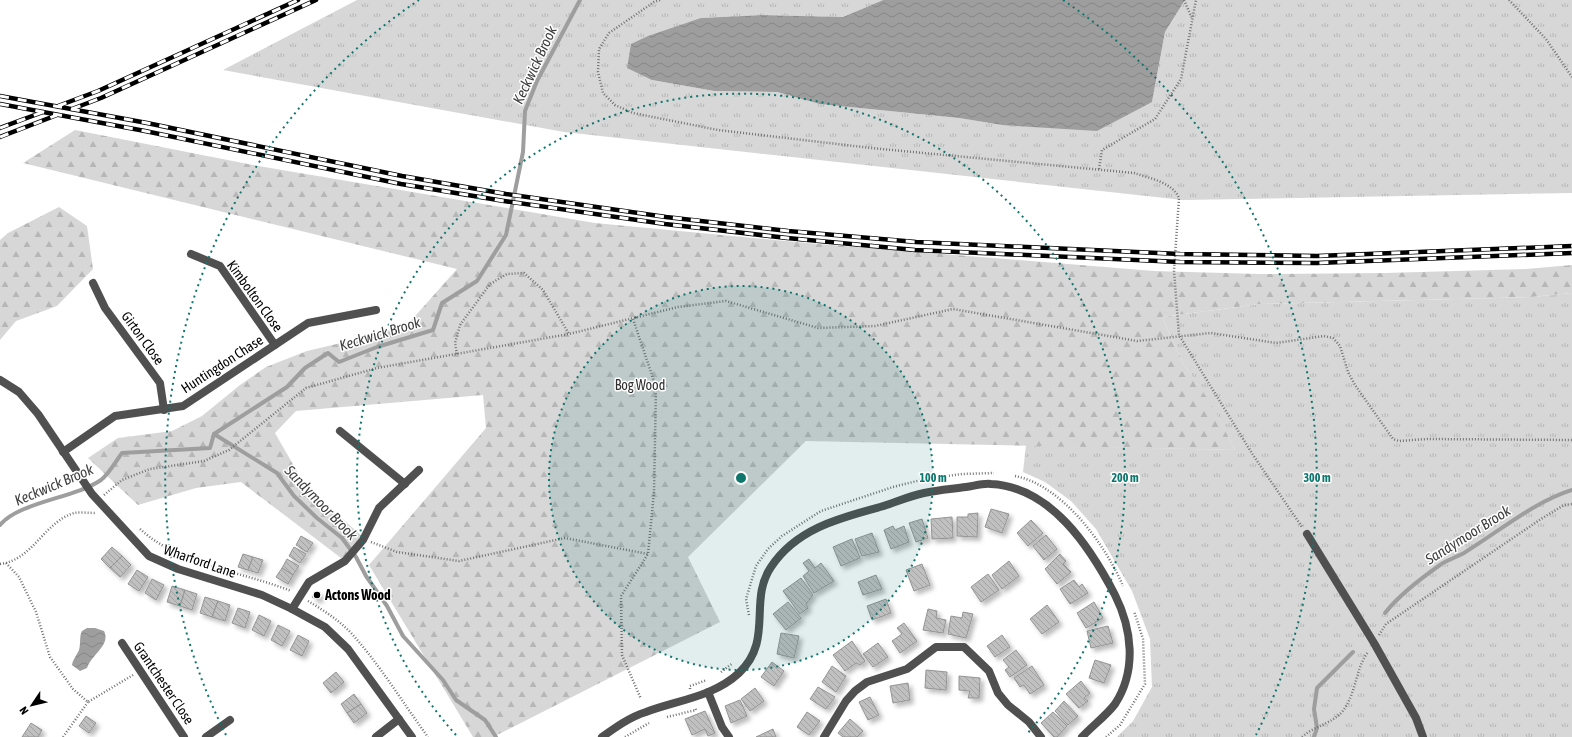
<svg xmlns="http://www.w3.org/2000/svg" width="1572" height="737" font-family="'Asap Condensed',sans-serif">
	<defs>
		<pattern id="grass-tufts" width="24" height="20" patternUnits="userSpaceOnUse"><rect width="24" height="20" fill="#d7d7d7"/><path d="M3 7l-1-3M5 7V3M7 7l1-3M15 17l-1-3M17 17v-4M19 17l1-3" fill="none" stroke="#b7b7b7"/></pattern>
		<pattern id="forest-firs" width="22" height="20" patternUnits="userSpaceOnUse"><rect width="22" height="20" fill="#d7d7d7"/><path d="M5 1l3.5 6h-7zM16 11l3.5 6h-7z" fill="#b7b7b7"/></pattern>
		<pattern id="water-waves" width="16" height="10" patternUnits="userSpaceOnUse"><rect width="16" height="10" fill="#9e9e9e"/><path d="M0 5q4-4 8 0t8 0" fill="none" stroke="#868686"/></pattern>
		<pattern id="building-back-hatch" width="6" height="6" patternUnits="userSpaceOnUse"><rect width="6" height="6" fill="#c0c0c0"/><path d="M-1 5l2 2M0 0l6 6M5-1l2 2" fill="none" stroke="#a3a3a3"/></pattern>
		<filter id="shadow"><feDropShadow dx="3.5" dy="3.5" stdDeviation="2" flood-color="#0004"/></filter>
	</defs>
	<rect width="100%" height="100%" fill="#fff"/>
	<g fill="url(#grass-tufts)">
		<path d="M 357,0 L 883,0 L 843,17 L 762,15 L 701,18 L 652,80 L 714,91 L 777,92 L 821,104 L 959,118 L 1002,125 L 1152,102 L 1165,32 L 1185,0 L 1572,0 L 1572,193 L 1183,200 L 564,132 L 223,70 Z"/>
		<path d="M 1572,293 L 1572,737 L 1117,737 L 1133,721 L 1152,687 L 1150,639 L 1132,591 L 1096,529 L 1071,501 L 1045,482 L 1023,472 L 1026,445 L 1235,450 L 1212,406 L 1183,363 L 1162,317 L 1260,304 L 1531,297 Z"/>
	</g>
	<g fill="url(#forest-firs)">
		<path d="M 75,130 L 253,165 L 595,223 L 807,243 L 1154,271 L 1259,274 L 1385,273 L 1526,269 L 1572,265 L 1572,293 L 1531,297 L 1260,304 L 1162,317 L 1183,363 L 1212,405 L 1235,450 L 806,441 L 688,557 L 720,622 L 493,737 L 473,737 L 369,565 L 486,428 L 483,395 L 296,411 L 275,433 L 306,487 L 363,537 L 345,561 L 241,482 L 196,488 L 138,505 L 88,458 L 118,438 L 172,431 L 202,416 L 240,385 L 266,367 L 307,351 L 362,338 L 408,324 L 457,269 L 23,163 Z"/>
		<path d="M 59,207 L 87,226 L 93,269 L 57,306 L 16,321 L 0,340 L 0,240 L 8,233 Z"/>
	</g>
	<g fill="url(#water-waves)">
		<path d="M 883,0 L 1185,0 L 1165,32 L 1152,102 L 1097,131 L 1002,125 L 959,118 L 820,104 L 777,92 L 714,91 L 652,80 L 627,68 L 631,44 L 648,36 L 701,18 L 762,15 L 843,17 Z"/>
		<path d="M 87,628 L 95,628 L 104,631 C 111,645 92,654 87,668 L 80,671 L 72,665 C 73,659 77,655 79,650 C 81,643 79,637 82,631 Z"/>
	</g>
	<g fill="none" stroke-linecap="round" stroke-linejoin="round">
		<g stroke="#9e9e9e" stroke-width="4">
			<path d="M 214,434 L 277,473 L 294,496 L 317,518 L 342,538 L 356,557 L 366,576 L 387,606 L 403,636 L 443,680 L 456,700 L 485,720 L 496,737"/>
			<path d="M 0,525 C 19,502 75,498 101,480 C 109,474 116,461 122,453 L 210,448 L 214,434 L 287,387 L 305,368 L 328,353 L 339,362 L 377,347 L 433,330 L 442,303 L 477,281 L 506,235 L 523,152 L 525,111 L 537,81 L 580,0"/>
			<path d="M 1385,613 C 1400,594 1420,579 1440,565 C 1448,559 1459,557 1467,551 C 1501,530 1534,502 1572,490"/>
			<path d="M 1314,737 L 1317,728 L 1314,709 L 1317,688 L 1353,652"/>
		</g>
	</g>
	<g fill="url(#building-back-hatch)" stroke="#949494" filter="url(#shadow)">
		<path d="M 991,509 L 1009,514 L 1002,533 L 985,527 Z"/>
		<path d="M 978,513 L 977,537 L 957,536 L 957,517 L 968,517 L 968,514 Z"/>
		<path d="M 952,517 L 953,538 L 932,539 L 931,519 Z"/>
		<path d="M 922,519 L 928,538 L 916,542 L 909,523 Z"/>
		<path d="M 1031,520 L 1043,533 L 1028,546 L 1017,533 Z"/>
		<path d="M 893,526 L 895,530 L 904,526 L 909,542 L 891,549 L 884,530 Z"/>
		<path d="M 872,533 L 879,552 L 862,556 L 855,539 Z"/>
		<path d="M 1046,535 L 1057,549 L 1044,560 L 1033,546 Z"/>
		<path d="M 301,536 L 313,543 L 307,552 L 296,545 Z"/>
		<path d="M 852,539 L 860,558 L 841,566 L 833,547 Z"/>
		<path d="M 112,547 L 122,556 L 110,568 L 101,559 Z"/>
		<path d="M 294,547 L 306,554 L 300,563 L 289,556 Z"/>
		<path d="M 243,554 L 253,557 L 248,570 L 238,567 Z"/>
		<path d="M 1060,554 L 1066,561 L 1063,564 L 1071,572 L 1057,584 L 1045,569 Z"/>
		<path d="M 122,556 L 131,565 L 120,577 L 110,568 Z"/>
		<path d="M 253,557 L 263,560 L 258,573 L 248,570 Z"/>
		<path d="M 287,559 L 299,566 L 293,575 L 282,568 Z"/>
		<path d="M 809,559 L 815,568 L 821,563 L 834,581 L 814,593 L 803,576 L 809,571 L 803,563 Z"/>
		<path d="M 1009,561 L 1019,576 L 1002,589 L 992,575 Z"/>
		<path d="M 922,564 L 930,585 L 914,591 L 906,570 Z"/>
		<path d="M 282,568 L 293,575 L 288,584 L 276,577 Z"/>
		<path d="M 137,570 L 148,577 L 139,591 L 128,584 Z"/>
		<path d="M 988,574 L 999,590 L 981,602 L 971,587 Z"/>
		<path d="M 876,575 L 882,589 L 863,595 L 858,582 Z"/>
		<path d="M 801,578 L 813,595 L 806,604 L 808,608 L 800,614 L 783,591 Z"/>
		<path d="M 152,579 L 164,585 L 156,600 L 145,593 Z"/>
		<path d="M 1074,580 L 1079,587 L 1082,584 L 1088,593 L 1070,604 L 1060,589 Z"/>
		<path d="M 172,586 L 185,590 L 180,606 L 167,602 Z"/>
		<path d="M 185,590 L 197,594 L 192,610 L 180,606 Z"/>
		<path d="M 316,591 L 321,594 L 318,600 L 312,597 Z"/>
		<path d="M 205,597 L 218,601 L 212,617 L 200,613 Z"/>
		<path d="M 886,599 L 891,613 L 872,620 L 867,606 Z"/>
		<path d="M 218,601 L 230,605 L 225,621 L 212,617 Z"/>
		<path d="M 788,602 L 801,618 L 786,630 L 773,614 Z"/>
		<path d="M 1094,602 L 1103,618 L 1086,628 L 1077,613 Z"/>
		<path d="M 1047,605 L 1059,622 L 1042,634 L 1030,619 Z"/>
		<path d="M 238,608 L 250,612 L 245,628 L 232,623 Z"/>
		<path d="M 928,609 L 937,611 L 936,618 L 946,620 L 943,633 L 923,630 Z"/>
		<path d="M 963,612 L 973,614 L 966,638 L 948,634 L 951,616 L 962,618 Z"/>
		<path d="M 259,615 L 271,621 L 264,636 L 252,630 Z"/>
		<path d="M 904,623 L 917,641 L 900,653 L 892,641 L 902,634 L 897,628 Z"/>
		<path d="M 278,625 L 290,631 L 282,646 L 271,640 Z"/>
		<path d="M 1108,626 L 1113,643 L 1091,648 L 1087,631 Z"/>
		<path d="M 781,633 L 799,636 L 794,658 L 777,654 Z"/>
		<path d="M 298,635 L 309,641 L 302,656 L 290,650 Z"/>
		<path d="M 1002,635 L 1010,647 L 995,657 L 987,646 Z"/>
		<path d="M 852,641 L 865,661 L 860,665 L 856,663 L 845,671 L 833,655 Z"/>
		<path d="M 878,643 L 888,657 L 873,667 L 863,654 Z"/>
		<path d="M 1016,650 L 1027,665 L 1010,677 L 1005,670 L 1009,667 L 1003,660 Z"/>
		<path d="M 1095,660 L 1111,665 L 1104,683 L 1089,678 Z"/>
		<path d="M 772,662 L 784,671 L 774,686 L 761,677 Z"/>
		<path d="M 832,666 L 846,676 L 836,692 L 822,682 Z"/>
		<path d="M 1032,666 L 1044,685 L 1030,694 L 1024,685 L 1020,687 L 1014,678 Z"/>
		<path d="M 926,670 L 947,672 L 946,690 L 925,688 Z"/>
		<path d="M 336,672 L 344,682 L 331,693 L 323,683 Z"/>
		<path d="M 959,676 L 980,678 L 979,698 L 968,698 L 970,691 L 959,690 Z"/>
		<path d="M 1081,681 L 1090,693 L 1084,698 L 1088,701 L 1079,708 L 1066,694 Z"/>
		<path d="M 908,683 L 910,700 L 893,703 L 890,686 Z"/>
		<path d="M 818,687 L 835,697 L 826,709 L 810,699 Z"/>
		<path d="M 755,688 L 764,701 L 750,711 L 741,699 Z"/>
		<path d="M 354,694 L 361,704 L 347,713 L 341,704 Z"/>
		<path d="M 870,697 L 879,715 L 868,720 L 859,702 Z"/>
		<path d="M 740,700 L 747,716 L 731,723 L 725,706 Z"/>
		<path d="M 1064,701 L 1078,716 L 1068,725 L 1055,711 Z"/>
		<path d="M 361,704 L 367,713 L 354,723 L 347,713 Z"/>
		<path d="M 705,711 L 715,733 L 708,736 L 705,729 L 692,735 L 685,719 Z"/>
		<path d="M 807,712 L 820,721 L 809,735 L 797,727 Z"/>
		<path d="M 1053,712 L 1067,726 L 1057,737 L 1054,737 L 1041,723 Z"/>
		<path d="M 86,716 L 96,723 L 89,733 L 79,726 Z"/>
		<path d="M 850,719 L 863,731 L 857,737 L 843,737 L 838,733 Z"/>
		<path d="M 31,723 L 42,730 L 38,737 L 22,737 Z"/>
		<path d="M 773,729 L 776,737 L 756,737 Z"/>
	</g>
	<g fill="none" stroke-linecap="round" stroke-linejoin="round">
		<g stroke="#727272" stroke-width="2.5" stroke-dasharray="1 2" stroke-linecap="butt">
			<path d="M 660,0 L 654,2 L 609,33 L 599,49 L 598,72 L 603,93 L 615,105 L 633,113 L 718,130 L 871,148 L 1134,173 C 1149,178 1172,182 1179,198 L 1174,271 L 1179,335 L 1253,455 L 1302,527"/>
			<path d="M 1184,0 L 1192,18"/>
			<path d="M 1509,0 L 1546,39 L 1572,77"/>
			<path d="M 1099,169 L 1102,150 L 1155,119 L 1181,79 L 1196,0"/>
			<path d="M 633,319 L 656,387 L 654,492 L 648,554 L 621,596 L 622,655 L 641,699"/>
			<path d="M 457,354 L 455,343 L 460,325 L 490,284 L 507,274 L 524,273 L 543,290 L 569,334"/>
			<path d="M 1015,476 C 1062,485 1105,544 1123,586"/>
			<path d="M 104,495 L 122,480 L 150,469 L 204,461 L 229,450 L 306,388 L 377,368 L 569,334 L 678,307 L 726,301 L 818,328 L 875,326 L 953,309 L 1137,341 L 1211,333 L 1276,343 L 1324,336 L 1333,338 L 1340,346 L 1348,372 L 1355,385 L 1393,439 L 1399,441 L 1427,439 L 1572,440"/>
			<path d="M 140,529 C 181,566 241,571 291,591"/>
			<path d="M 371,542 L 397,552 L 459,561 L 565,538 L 648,554"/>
			<path d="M 6,563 L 19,577 L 36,612 L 50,657 L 73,689 L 88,702 L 133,675"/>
			<path d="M 0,564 C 33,560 44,522 74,513 C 81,512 90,513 96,513"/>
			<path d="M 308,601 C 323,610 339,620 352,634 C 380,665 403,703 428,737"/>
			<path d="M 749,615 L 746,599 L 756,566 L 768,549 L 782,536 L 821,511 L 893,487 L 925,479 L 962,474 L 994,473"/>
			<path d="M 1379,635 L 1386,624 L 1541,519 L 1564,505 L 1572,504"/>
			<path d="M 721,672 L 733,663"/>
			<path d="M 690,689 L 690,686 L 707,680"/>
			<path d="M 667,717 L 696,710 L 695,707"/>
			<path d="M 63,737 L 88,702"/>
			<path d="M 625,737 L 649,723"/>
			<path d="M 1106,737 L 1120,725 L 1145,684 L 1143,639 L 1134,611"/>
			<path d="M 1302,737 C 1314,726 1331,724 1342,712 C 1357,693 1355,669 1368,652"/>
		</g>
		<path stroke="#505050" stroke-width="8" d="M 1307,534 L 1374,643 L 1416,718 L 1423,737"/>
		<g stroke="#505050" stroke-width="8">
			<path d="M 191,254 L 220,266 L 275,345"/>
			<path d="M 93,283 L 105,308 L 160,383 L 164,410"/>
			<path d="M 0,380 L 19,392 L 38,414 L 92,494 L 149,556 L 178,569 L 262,595 L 292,609 L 325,627 L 348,649 L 412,737"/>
			<path d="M 340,431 L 405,484"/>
			<path d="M 63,452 L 115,416 L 183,406 L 308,323 L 376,310"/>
			<path d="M 292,609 L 309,582 L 345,561 L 363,540 L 379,508 L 419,470"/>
			<path d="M 122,643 L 184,737"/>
			<path d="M 708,692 L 722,727 L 729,737"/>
			<path d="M 206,737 L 230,720"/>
			<path d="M 376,737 L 399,719"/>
			<path d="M 602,737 C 616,727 630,717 646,712 C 678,700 713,697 739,673 C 774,640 748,601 771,567 C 796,529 839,518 880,507 C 894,503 909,496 924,493 C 938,490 952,489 966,487 C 974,486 983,483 991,484 C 1051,487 1090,547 1115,595 C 1132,629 1137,670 1115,704 C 1106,716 1092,726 1082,737"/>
			<path d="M 824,737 L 846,701 L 855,691 L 867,682 L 907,669 L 936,647 L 964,647 L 989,671 L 998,693 L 1008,705 L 1029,722 L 1041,737"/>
		</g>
		<g stroke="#000" stroke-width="4.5">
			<g id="rail">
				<path d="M 0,96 L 147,123 L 402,176 L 506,194 L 666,217 L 788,231 L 916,242 L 1180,254 L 1317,256 L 1572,246"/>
				<path d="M 0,104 L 145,131 L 401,184 L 504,201 L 665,224 L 787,238 L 915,250 L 1180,262 L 1317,263 L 1572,253"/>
				<path d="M 58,106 L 98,91 L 298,0"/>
				<path d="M 72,109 L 101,98 L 316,0"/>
				<path d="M 0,128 L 43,112"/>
				<path d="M 0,137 L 57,115"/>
			</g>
		</g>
		<use href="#rail" stroke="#fff" stroke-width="3" stroke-dasharray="9" stroke-linecap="butt"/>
	</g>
	<circle cx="741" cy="478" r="192" fill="#0f766e" fill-opacity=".12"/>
	<g fill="none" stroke="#0f766e" stroke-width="2" stroke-dasharray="2 4">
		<circle cx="741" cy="478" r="192"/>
		<path d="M456 735A384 384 0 1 1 1026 735"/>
		<path d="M226 735A576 576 0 0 1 419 0M1063 0A576 576 0 0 1 1256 735"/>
	</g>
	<circle fill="#000" stroke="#fff" stroke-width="1.5" cx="317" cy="595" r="4"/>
	<g text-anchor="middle" stroke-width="3" stroke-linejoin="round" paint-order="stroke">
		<g font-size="14" fill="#000" stroke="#fff">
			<text transform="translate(255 296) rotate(54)" y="5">Kimbolton Close</text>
			<text transform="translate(143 338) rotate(54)" y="5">Girton Close</text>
			<text transform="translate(222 364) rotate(-33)" y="5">Huntingdon Chase</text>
			<text transform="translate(200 561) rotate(19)" y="5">Wharford Lane</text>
			<text transform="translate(164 683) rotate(56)" y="5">Grantchester Close</text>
		</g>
		<g font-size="14" fill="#2e2e2e" stroke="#fff">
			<text x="640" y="390">Bog Wood</text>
		</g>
		<g font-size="14" font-weight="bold" fill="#000" stroke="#fff" text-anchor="start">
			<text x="325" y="600">Actons Wood</text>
		</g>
		<g font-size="15" font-style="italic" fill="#3f3f3f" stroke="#fff">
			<text transform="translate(535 65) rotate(-65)" y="5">Keckwick Brook</text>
			<text transform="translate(380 334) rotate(-17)" y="5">Keckwick Brook</text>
			<text transform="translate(54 485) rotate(-23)" y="5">Keckwick Brook</text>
			<text transform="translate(321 503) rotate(46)" y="5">Sandymoor Brook</text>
			<text transform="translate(1468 535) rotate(-32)" y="5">Sandymoor Brook</text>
		</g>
	</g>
	<circle cx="741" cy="478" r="6" fill="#0f766e" stroke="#fff" stroke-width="2"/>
	<g font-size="12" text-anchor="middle" font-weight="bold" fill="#0f766e" stroke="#fff" stroke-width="3" stroke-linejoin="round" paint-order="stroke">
		<text x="933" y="482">100 m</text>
		<text x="1125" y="482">200 m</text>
		<text x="1317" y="482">300 m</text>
	</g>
	<g transform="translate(32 705) rotate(235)" stroke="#ffffff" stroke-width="3" paint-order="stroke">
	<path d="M0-3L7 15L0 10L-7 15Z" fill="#000000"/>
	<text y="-6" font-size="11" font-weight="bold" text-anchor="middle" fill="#000000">N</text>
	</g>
</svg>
